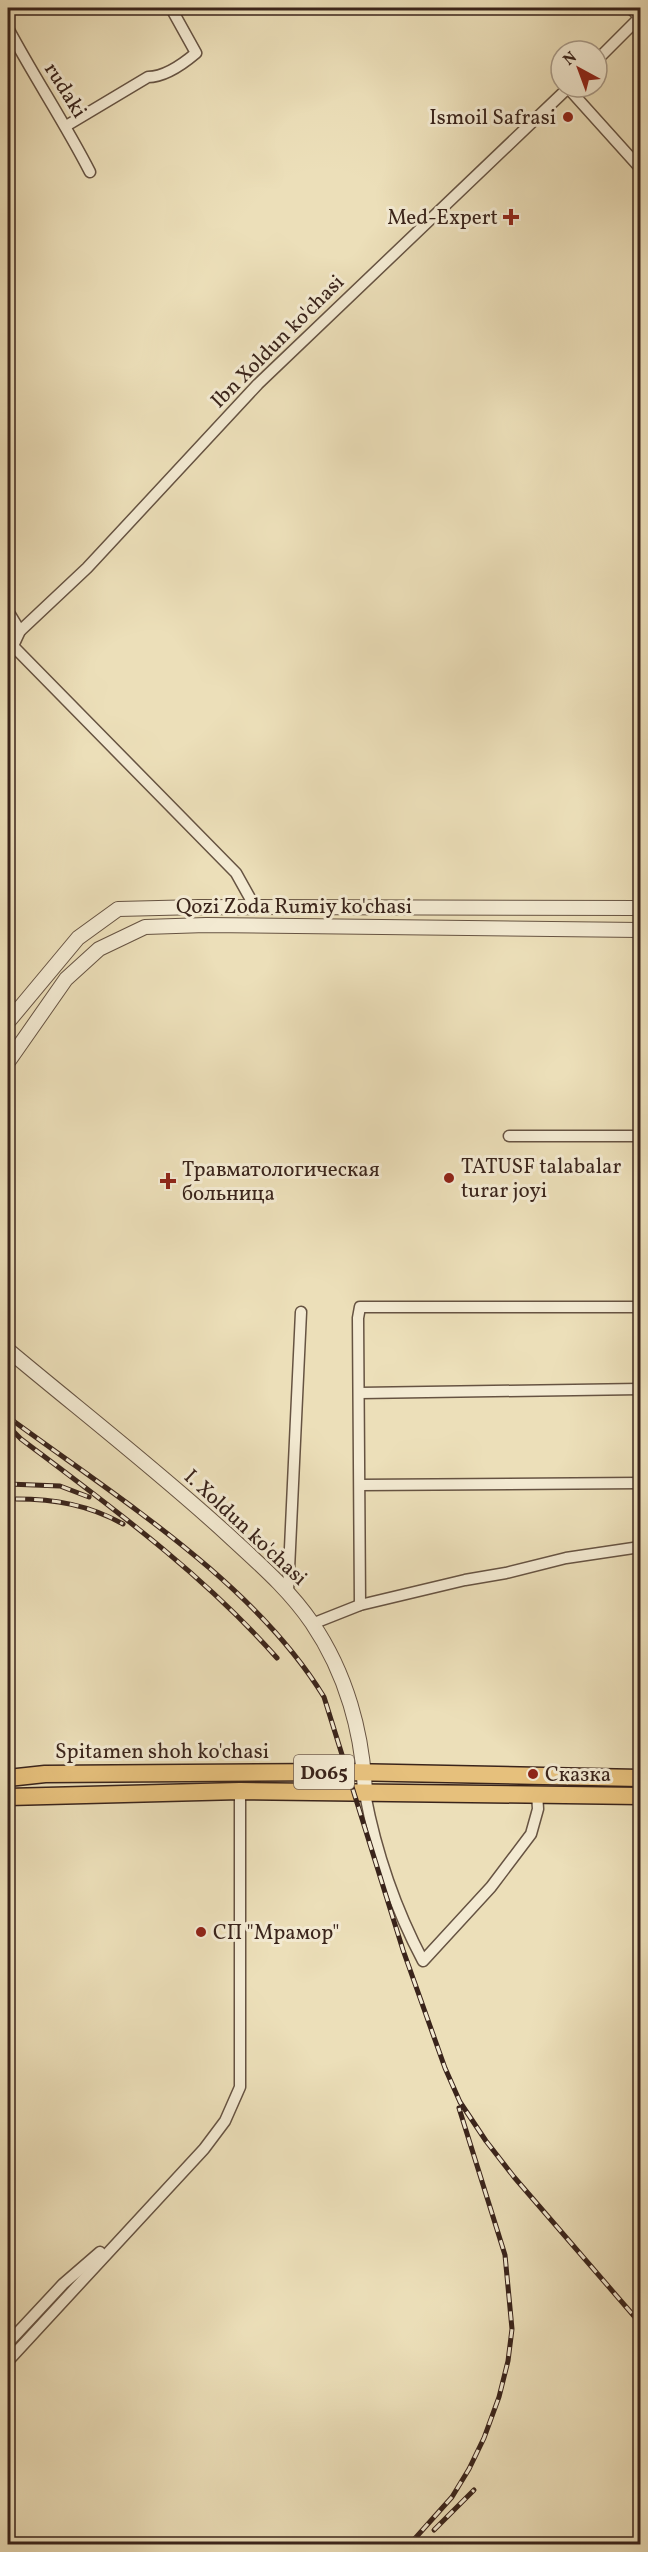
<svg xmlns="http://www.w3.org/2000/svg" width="648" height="2552" font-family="Vollkorn,serif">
	<rect width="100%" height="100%" fill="#ecdfb9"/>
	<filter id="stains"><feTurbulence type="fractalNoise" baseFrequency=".00333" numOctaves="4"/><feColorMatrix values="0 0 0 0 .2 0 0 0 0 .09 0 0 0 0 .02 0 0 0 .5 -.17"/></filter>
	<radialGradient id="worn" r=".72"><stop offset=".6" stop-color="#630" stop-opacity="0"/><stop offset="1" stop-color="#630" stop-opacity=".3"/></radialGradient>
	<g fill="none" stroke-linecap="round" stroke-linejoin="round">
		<g stroke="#665342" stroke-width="13">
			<g id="minor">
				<path d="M 630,8 L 640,17"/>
				<path d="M 8,28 C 34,77 65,123 90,172"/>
				<path d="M 597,60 L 640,17"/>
				<path d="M 568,88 L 640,168"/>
				<path d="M 66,126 L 148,77 C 165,77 183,64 196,53 L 171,8"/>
				<path d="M 8,611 L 20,631"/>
				<path d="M 255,907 L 236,873 L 13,646 L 20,631 L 87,568 L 258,384 L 569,87"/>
				<path d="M 509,1136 L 640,1136"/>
				<path d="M 360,1393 L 640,1389"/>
				<path d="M 360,1485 L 640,1483"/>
				<path d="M 288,1591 L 301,1312"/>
				<path d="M 360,1605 L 358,1318 L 360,1307 L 640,1307"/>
				<path d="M 312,1624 L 360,1605 L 465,1580 L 506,1573 L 566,1558 L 640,1547"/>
				<path d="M 365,1794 C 376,1852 395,1908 423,1961 L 491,1887 L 531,1834 L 538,1809 L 537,1793"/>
				<path d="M 8,2343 L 63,2284 L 100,2252"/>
				<path d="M 8,2361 L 204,2149 L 225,2121 L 240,2087 L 240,1791"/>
			</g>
		</g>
		<g stroke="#665342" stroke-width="16">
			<g id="tertiary">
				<path d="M 8,1022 L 78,938 L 118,909 L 199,907 L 640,908"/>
				<path d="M 8,1062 L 66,979 L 99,949 L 145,927 L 206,925 L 640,930"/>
				<path d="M 8,1350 C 81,1411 157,1470 227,1534 C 257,1562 288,1588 312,1623 C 346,1673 363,1733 365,1794"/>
			</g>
		</g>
		<g stroke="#3a241b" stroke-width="19">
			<g id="primary">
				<path d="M 8,1778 L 45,1774 L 347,1772 L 640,1778"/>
				<path d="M 8,1797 L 240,1791 L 640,1796"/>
			</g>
		</g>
		<use href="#minor" stroke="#f3ead2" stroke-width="10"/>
		<use href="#tertiary" stroke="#f3ead2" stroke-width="14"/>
		<use href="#primary" stroke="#e6c07c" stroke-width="16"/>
		<g stroke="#3a241b" stroke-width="5">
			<g id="rail">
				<path d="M 8,1417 C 116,1497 253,1581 324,1697 L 403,1950 L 445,2068 L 460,2102 L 486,2141 L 514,2177 L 640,2323"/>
				<path d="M 8,1426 L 21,1439 C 111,1507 202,1573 277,1658"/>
				<path d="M 8,1484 L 60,1486 L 89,1497"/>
				<path d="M 16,1499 C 55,1499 89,1505 123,1524"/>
				<path d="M 434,2530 L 474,2490"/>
				<path d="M 410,2544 L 452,2497 L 469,2469 L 484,2438 L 499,2397 L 508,2361 L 512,2329 L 505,2255 L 459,2108"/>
			</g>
		</g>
		<use href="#rail" stroke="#f3ead2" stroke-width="3" stroke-dasharray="9" stroke-linecap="butt"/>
	</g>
	<g fill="#8f2418" stroke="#f3ead2" stroke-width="2">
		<circle cx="568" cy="117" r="6"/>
		<path d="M508 208h6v6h6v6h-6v6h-6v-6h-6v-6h6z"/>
		<circle cx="449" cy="1178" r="6"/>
		<path d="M165 1172h6v6h6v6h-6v6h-6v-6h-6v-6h6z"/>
		<circle cx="533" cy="1774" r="6"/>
		<circle cx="201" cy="1932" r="6"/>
	</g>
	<g text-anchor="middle" stroke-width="6" stroke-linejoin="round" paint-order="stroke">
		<rect fill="#f3ead2" stroke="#725f52" stroke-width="1.5" x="294" y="1755" width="60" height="34" rx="4.5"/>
		<g font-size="20" font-weight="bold" fill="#3a241b">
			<text x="324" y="1779">D065</text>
		</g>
		<g font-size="21" fill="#3a241b" stroke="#f3ead2">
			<text transform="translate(66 90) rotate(58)" y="7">rudaki</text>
			<text transform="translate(277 341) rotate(-45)" y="7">Ibn Xoldun ko'chasi</text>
			<text x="294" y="913">Qozi Zoda Rumiy ko'chasi</text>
			<text transform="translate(246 1527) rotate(43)" y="7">I. Xoldun ko'chasi</text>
			<text x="162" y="1758">Spitamen shoh ko'chasi</text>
		</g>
		<g font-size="21" fill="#3a241b" stroke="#f3ead2" text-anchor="start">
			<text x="556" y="124" text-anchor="end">Ismoil Safrasi</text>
			<text x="498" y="224" text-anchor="end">Med-Expert</text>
			<text x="461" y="1173">TATUSF talabalar<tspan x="461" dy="24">turar joyi</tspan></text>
			<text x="182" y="1176">Травматологическая<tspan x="182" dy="24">больница</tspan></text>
			<text x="545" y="1781">Сказка</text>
			<text x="213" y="1939">СП "Мрамор"</text>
		</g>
	</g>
	<rect width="648" height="2552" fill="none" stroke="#ecdfb9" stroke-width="30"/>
	<rect x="9" y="9" width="630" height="2534" fill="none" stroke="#3a241b" stroke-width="3"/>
	<rect x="15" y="15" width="618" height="2522" fill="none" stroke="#3a241b" stroke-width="1.5"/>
	<g transform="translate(579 69) rotate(319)"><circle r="28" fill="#f3ead2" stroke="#a99b89" stroke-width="1.5"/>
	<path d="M0-4.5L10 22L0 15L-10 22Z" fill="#8f2418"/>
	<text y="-9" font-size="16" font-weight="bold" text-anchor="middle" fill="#3a241b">N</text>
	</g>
	<rect width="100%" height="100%" filter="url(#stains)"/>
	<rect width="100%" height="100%" fill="url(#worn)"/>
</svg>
